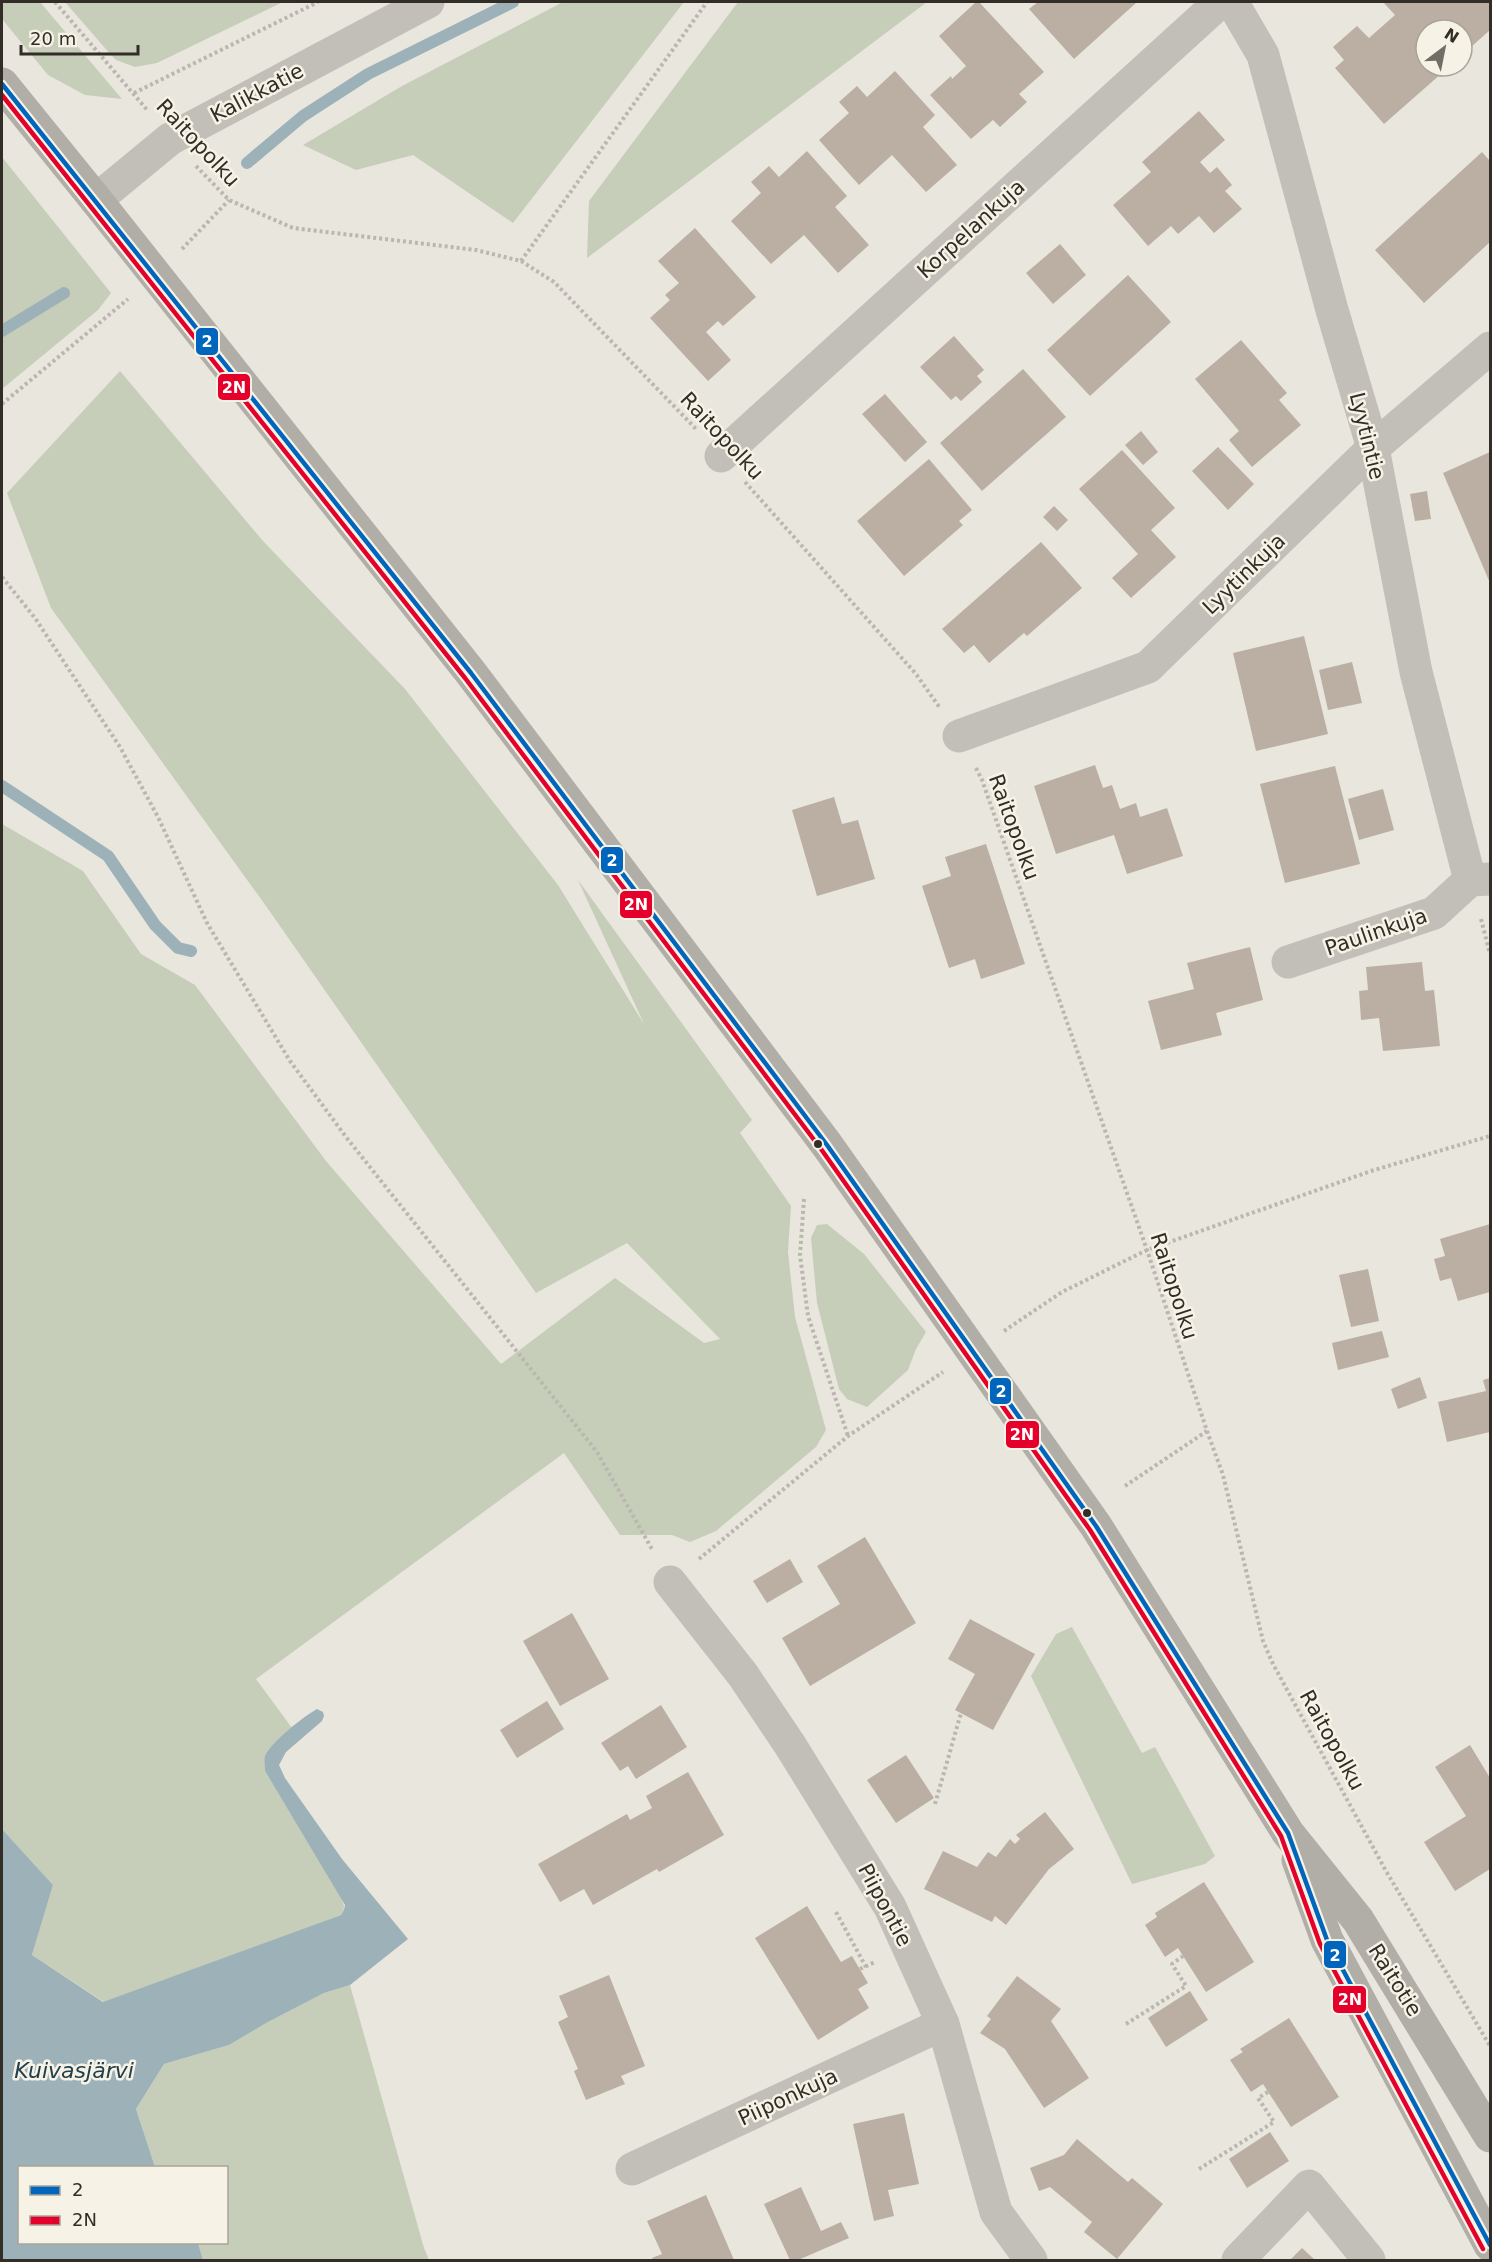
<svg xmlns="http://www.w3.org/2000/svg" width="1492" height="2262" font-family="'DejaVu Sans',sans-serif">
	<rect width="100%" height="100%" fill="#e9e6de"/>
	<g fill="#c6ceba">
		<path d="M 2,2 L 40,2 L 122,99 L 85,95 L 48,75 L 2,19 Z"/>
		<path d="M 65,2 L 283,2 L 157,63 L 135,67 L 116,60 L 111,55 Z"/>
		<path d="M 563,2 L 684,2 L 513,223 L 413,155 L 356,170 L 303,145 L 402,86 Z"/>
		<path d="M 738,2 L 927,2 L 587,258 L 589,201 Z"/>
		<path d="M 2,157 L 111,293 L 98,310 L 2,389 Z"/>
		<path d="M 120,371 L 263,541 L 405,689 L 558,885 L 644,1024 L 578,880 L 752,1120 L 740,1133 L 791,1206 L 788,1252 L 795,1317 L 826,1430 L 816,1447 L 716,1531 L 690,1542 L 672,1535 L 620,1535 L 564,1453 L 256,1679 L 292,1728 C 277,1742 264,1748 265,1771 L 337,1890 C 341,1899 348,1906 341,1915 L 104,2002 L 32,1955 L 53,1885 L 2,1829 L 2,824 L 83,871 L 141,954 L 195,985 L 326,1161 L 501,1364 L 615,1278 L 704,1343 L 720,1339 L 627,1243 L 536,1293 L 266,906 L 51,608 L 7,493 Z"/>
		<path d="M 827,1224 L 864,1254 L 926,1332 L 916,1349 L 908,1370 L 867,1407 L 847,1399 L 839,1389 L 817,1303 L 811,1238 L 817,1225 Z"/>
		<path d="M 1072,1627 L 1142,1753 L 1155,1747 L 1215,1856 L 1205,1864 L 1132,1884 L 1031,1676 L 1056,1634 Z"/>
		<path d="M 350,1985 L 424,2248 L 429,2260 L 203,2260 L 198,2243 L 226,2242 L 226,2168 L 155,2167 L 136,2109 L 164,2064 L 229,2045 L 268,2022 L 324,1993 Z"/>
	</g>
	<path fill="#9db1b8" d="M 317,1709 L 323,1712 L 324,1716 L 322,1721 L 286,1752 L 279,1765 L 285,1778 L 342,1859 L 408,1939 L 350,1985 L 324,1993 L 268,2022 L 229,2045 L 164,2064 L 136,2109 L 155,2167 L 20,2168 L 20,2242 L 198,2243 L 203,2260 L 2,2260 L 2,1829 L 53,1885 L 32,1955 L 103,2002 L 341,1915 L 344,1910 L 345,1905 L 265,1771 C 265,1766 264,1760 265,1756 C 272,1741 303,1717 317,1709 Z"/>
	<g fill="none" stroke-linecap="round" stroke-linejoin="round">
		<g stroke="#9db1b8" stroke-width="12">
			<path d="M 247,163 L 303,116 L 368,74 L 513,2"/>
			<path d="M 2,331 L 64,293"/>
			<path d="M 2,786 L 108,856 L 155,925 L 178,948 L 191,951"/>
		</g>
	</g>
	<g fill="#baafa2">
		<path d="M 976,2 L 979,2 L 1044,72 L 1019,94 L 1027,102 L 1000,127 L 993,120 L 971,139 L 930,95 L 951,76 L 952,79 L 966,66 L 939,36 Z"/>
		<path d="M 1038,2 L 1137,2 L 1074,59 L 1029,9 Z"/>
		<path d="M 1383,2 L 1490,2 L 1490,30 L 1462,55 L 1462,30 L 1426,30 L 1426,66 L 1450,66 L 1384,124 L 1335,68 L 1344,60 L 1333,47 L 1357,26 L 1369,38 L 1395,15 Z"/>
		<path d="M 895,71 L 935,115 L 923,127 L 957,165 L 926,192 L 892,155 L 859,185 L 819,140 L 849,113 L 839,102 L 857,86 L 867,97 Z"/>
		<path d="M 1199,111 L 1225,140 L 1200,162 L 1210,173 L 1217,167 L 1232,185 L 1225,191 L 1242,209 L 1214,233 L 1199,216 L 1178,234 L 1171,226 L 1148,246 L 1113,205 L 1151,172 L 1142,162 Z"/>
		<path d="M 807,151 L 847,196 L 835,207 L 869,245 L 838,273 L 804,235 L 771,264 L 731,221 L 761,193 L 751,182 L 769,166 L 779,177 Z"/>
		<path d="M 1482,152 L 1490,161 L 1490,242 L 1424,303 L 1375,250 Z"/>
		<path d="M 695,228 L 756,297 L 723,326 L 718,321 L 706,332 L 731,360 L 708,381 L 650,318 L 670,300 L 665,295 L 679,283 L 658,261 Z"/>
		<path d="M 1060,244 L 1086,275 L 1053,304 L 1026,273 Z"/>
		<path d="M 1128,275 L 1171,322 L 1090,396 L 1047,350 Z"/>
		<path d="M 954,336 L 984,370 L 977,376 L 982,382 L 961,401 L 956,396 L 951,400 L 920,367 Z"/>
		<path d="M 1241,340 L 1287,393 L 1279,400 L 1301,425 L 1252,467 L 1229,440 L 1239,431 L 1195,379 Z"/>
		<path d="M 1023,369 L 1066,417 L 982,491 L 940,443 Z"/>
		<path d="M 885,394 L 927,442 L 905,462 L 862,414 Z"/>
		<path d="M 1141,431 L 1158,452 L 1143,465 L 1125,445 Z"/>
		<path d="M 1218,447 L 1254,484 L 1228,510 L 1192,471 Z"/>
		<path d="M 1122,450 L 1175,508 L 1151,530 L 1176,557 L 1131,598 L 1112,578 L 1138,554 L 1079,489 Z"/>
		<path d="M 1490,452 L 1490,583 L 1443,473 Z"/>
		<path d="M 929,459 L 972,510 L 959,521 L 963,525 L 904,576 L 857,521 Z"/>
		<path d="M 1427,491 L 1431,519 L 1415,521 L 1410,494 Z"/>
		<path d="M 1054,506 L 1068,520 L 1057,531 L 1043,517 Z"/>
		<path d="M 1041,542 L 1082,588 L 1027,636 L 1024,633 L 989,663 L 974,645 L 964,653 L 942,629 Z"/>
		<path d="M 1304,636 L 1328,734 L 1256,751 L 1233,653 Z"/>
		<path d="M 1352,662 L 1362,703 L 1328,710 L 1319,670 Z"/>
		<path d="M 1095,765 L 1103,788 L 1112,785 L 1120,809 L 1136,803 L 1140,817 L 1167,808 L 1183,856 L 1127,874 L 1114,835 L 1056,854 L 1034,786 Z"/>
		<path d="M 1335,766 L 1360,864 L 1285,883 L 1260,784 Z"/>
		<path d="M 1383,789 L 1394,830 L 1359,840 L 1348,799 Z"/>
		<path d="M 834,797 L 842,824 L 858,820 L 875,879 L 817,896 L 792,810 Z"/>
		<path d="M 986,844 L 1025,964 L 981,979 L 975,959 L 949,968 L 922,886 L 951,876 L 945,857 Z"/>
		<path d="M 1250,947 L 1263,1000 L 1216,1013 L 1222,1035 L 1161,1050 L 1148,1001 L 1194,989 L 1187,963 Z"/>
		<path d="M 1422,962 L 1425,991 L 1434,990 L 1440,1046 L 1383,1051 L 1379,1018 L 1361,1020 L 1359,991 L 1368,990 L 1366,967 Z"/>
		<path d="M 1490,1224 L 1490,1292 L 1458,1301 L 1451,1278 L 1440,1281 L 1434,1259 L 1445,1256 L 1440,1239 Z"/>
		<path d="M 1368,1269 L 1379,1321 L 1351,1327 L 1339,1275 Z"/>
		<path d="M 1382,1331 L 1389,1357 L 1338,1370 L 1332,1343 Z"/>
		<path d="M 1420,1377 L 1427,1398 L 1398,1409 L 1391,1389 Z"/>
		<path d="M 1490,1378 L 1490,1432 L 1447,1442 L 1438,1402 L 1486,1391 L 1483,1380 Z"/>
		<path d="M 865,1537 L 916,1623 L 810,1686 L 782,1638 L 840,1604 L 817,1566 Z"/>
		<path d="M 790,1559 L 803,1582 L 767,1603 L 753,1581 Z"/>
		<path d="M 572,1613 L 609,1679 L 560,1706 L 523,1641 Z"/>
		<path d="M 970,1619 L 1035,1654 L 993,1730 L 955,1710 L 975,1674 L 948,1659 Z"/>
		<path d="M 547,1701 L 564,1729 L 517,1758 L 500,1730 Z"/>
		<path d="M 661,1705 L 687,1747 L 636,1779 L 628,1766 L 620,1771 L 601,1743 Z"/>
		<path d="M 1470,1745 L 1490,1778 L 1490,1869 L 1455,1891 L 1424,1842 L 1466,1816 L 1435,1767 Z"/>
		<path d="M 906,1755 L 934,1798 L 896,1823 L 867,1780 Z"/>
		<path d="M 688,1772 L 724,1835 L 659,1872 L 657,1869 L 593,1905 L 584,1889 L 560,1902 L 538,1864 L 627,1814 L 630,1820 L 652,1808 L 646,1796 Z"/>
		<path d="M 1045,1812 L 1074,1849 L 1049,1869 L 1006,1925 L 995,1916 L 992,1922 L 924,1889 L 943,1851 L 977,1867 L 988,1852 L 996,1857 L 1010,1839 L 1015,1844 L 1020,1839 L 1016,1835 Z"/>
		<path d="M 1204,1882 L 1254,1962 L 1206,1992 L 1178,1948 L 1165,1957 L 1145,1925 L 1157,1917 L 1155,1913 Z"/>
		<path d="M 807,1906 L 841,1962 L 852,1956 L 868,1983 L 858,1989 L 869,2008 L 818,2040 L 755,1938 Z"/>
		<path d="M 609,1975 L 645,2066 L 621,2076 L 625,2084 L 586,2100 L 574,2071 L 578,2069 L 558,2022 L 568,2017 L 559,1996 Z"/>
		<path d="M 1017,1976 L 1061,2009 L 1051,2021 L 1089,2078 L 1044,2108 L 1005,2049 L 980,2033 L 991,2019 L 987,2016 Z"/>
		<path d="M 1190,1991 L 1208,2020 L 1166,2047 L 1148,2018 Z"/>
		<path d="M 1289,2018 L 1339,2097 L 1291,2127 L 1263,2084 L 1251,2092 L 1230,2060 L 1243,2052 L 1240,2049 Z"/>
		<path d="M 904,2113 L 919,2184 L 888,2190 L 894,2216 L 874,2221 L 853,2124 Z"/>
		<path d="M 1270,2132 L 1289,2161 L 1247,2188 L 1229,2159 Z"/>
		<path d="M 1077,2139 L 1128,2182 L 1132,2178 L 1163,2204 L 1117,2259 L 1084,2232 L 1092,2222 L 1050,2187 L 1039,2191 L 1030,2168 L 1064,2155 Z"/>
		<path d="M 801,2187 L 821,2231 L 841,2222 L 849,2238 L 798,2260 L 790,2260 L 764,2204 Z"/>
		<path d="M 706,2195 L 734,2260 L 653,2260 L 652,2258 L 662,2254 L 647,2221 Z"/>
		<path d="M 1302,2248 L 1315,2260 L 1290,2260 Z"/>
	</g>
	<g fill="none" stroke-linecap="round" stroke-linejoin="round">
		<g stroke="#bbb7b0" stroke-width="4" stroke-dasharray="3 3" stroke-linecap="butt">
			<path d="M 55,2 L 148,111"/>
			<path d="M 134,93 L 318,2"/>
			<path d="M 196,166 L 229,200 L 293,228 L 476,250 L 521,261 L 554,282 L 697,430"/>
			<path d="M 182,249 L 229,200"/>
			<path d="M 521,261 L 707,2"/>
			<path d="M 2,404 L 128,299"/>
			<path d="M 745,482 L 916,674 L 940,708"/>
			<path d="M 2,577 L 35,618 L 120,747 L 158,817 L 207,923 L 290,1061 L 346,1137 L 597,1452 L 653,1551"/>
			<path d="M 976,768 L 982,780 L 1147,1250 L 1207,1431 L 1223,1475 L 1263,1641 L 1273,1664 L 1386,1871 L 1490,2046"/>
			<path d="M 1481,919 L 1490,954"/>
			<path d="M 804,1199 L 800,1255 L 808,1316 L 848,1436"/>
			<path d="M 1004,1331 L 1062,1292 L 1147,1250 L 1371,1171 L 1490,1136"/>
			<path d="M 1125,1486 L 1207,1431"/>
			<path d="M 699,1559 L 848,1436 L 943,1372"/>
			<path d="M 935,1804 L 961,1713"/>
			<path d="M 836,1912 L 866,1967"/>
			<path d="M 860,1969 L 875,1962"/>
			<path d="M 1126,2024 L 1186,1986 L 1172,1964 L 1183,1956"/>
			<path d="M 1199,2169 L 1274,2122 L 1258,2098 L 1268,2092"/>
		</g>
		<g stroke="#c2bfb8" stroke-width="33">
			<path d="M 1232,2 L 1263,55 L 1332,310 L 1373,448 L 1416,672 L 1470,880"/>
			<path d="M 96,200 L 170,139 L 428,2"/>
			<path d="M 721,456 L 1220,2"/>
			<path d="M 959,736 L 1148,667 L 1373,448 L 1490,348"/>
			<path d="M 1288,962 L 1434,913 L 1470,880 L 1490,879"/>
			<path d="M 670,1582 L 743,1675 L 790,1745 L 890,1907 L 943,2024 L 996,2212 L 1031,2260"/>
			<path d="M 632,2169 L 943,2024"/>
			<path d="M 1238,2260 L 1309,2186 L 1369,2260"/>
		</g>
		<g stroke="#b1ada7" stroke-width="33">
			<path d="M 2,84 L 96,200 L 471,673 L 827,1145 L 1096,1526 L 1288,1833 L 1358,1920 L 1490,2136"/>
			<path d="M 1298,1860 L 1327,1940 L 1490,2245"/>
		</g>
		<g stroke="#f6f3e6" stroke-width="9">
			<path id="bus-1" d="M 2,84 L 471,673 L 827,1145 L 1096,1526 L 1288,1833 L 1327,1940 L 1490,2245"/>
		</g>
		<g stroke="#f6f3e6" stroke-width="9">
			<path id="bus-2" d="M 2,95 L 465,678 L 821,1149 L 1090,1530 L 1281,1836 L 1320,1944 L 1483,2249"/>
		</g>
		<use href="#bus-1" stroke="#0065bd" stroke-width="4.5"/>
		<use href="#bus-2" stroke="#e4002b" stroke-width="4.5"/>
	</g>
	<g fill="#322d27" stroke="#f6f3e6" stroke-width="2">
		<circle cx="818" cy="1144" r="5"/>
		<circle cx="1087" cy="1513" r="5"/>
	</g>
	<g text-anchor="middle" stroke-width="5" stroke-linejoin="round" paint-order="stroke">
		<g font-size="21" fill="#322d27" stroke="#f6f3e6">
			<text transform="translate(257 93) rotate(-28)" y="7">Kalikkatie</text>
			<text transform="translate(198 143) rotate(47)" y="7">Raitopolku</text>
			<text transform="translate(971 229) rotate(-42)" y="7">Korpelankuja</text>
			<text transform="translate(722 436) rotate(47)" y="7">Raitopolku</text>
			<text transform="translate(1367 436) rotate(76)" y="7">Lyytintie</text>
			<text transform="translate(1244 574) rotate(-44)" y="7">Lyytinkuja</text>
			<text transform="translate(1014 827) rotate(70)" y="7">Raitopolku</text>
			<text transform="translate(1376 932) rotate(-19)" y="7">Paulinkuja</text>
			<text transform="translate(1174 1286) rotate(72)" y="7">Raitopolku</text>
			<text transform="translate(1332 1740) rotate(61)" y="7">Raitopolku</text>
			<text transform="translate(885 1905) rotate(62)" y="7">Piipontie</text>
			<text transform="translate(1395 1980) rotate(58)" y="7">Raitotie</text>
			<text transform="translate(788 2097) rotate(-25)" y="7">Piiponkuja</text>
		</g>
		<g font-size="22" font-style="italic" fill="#22404d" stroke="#f6f3e6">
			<text x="74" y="2078">Kuivasjärvi</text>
		</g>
	</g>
	<g stroke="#f6f3e6" stroke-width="2">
		<rect x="195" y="327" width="24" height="29" rx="6" fill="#0065bd"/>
		<rect x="217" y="373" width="34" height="28" rx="6" fill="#e4002b"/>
		<rect x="600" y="846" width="24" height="28" rx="6" fill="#0065bd"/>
		<rect x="619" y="890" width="34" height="29" rx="6" fill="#e4002b"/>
		<rect x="989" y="1377" width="23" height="28" rx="6" fill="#0065bd"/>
		<rect x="1005" y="1420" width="35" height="29" rx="6" fill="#e4002b"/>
		<rect x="1323" y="1940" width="24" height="29" rx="6" fill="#0065bd"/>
		<rect x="1332" y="1985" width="35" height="29" rx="6" fill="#e4002b"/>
	</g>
	<g font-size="16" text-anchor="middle" font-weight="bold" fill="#fff">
		<text x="207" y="347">2</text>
		<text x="234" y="393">2N</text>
		<text x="612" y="866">2</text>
		<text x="636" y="910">2N</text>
		<text x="1001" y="1397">2</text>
		<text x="1022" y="1440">2N</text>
		<text x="1335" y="1961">2</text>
		<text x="1350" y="2005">2N</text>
	</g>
	<rect width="1492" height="2262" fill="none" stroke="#322d27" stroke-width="6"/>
	<rect x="18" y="2166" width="210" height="78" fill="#f6f3e6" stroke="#a8a49a" stroke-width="1.5"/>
	<rect x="30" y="2186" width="30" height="9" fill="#0065bd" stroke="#a8a49a" stroke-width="1.5"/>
	<text x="72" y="2196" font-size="18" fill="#322d27">2</text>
	<rect x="30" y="2216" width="30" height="9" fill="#e4002b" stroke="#a8a49a" stroke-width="1.5"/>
	<text x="72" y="2226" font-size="18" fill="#322d27">2N</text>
	<g transform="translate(1444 48) rotate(32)"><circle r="28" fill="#f6f3e6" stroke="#a8a49a" stroke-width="1.5"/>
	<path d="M0-4.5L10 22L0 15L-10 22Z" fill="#726e67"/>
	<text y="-9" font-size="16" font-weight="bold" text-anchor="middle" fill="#322d27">N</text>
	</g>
	<path d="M21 45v9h117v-9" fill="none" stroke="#322d27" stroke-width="3"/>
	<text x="30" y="45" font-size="18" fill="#322d27" stroke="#f6f3e6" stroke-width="4.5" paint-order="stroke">20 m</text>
</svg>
